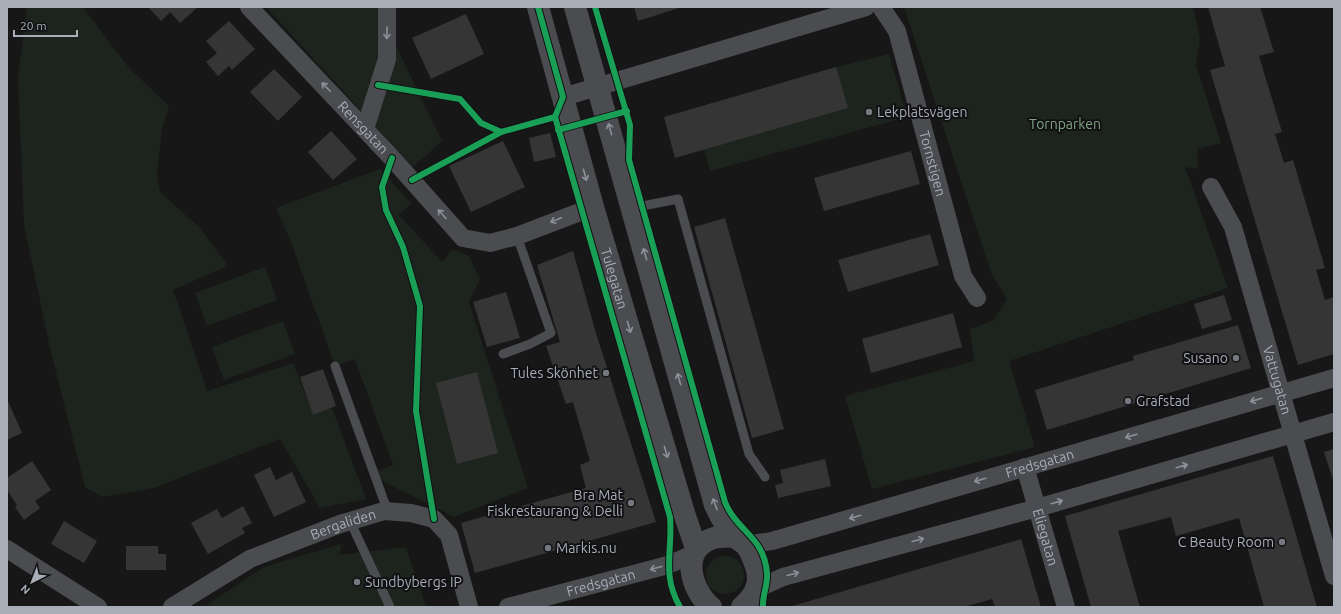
<svg xmlns="http://www.w3.org/2000/svg" width="1341" height="614" font-family="Ubuntu,sans-serif">
	<rect width="100%" height="100%" fill="#171717"/>
	<g fill="#1d241e">
		<path d="M 27,7 L 83,7 L 129,68 L 169,106 L 162,129 L 157,175 L 160,192 L 200,228 L 228,266 L 173,290 L 207,391 L 293,363 L 313,414 L 332,408 L 366,499 L 320,508 L 280,439 L 154,488 L 102,497 L 85,487 L 49,344 L 24,224 L 18,77 Z"/>
		<path d="M 266,7 L 377,7 L 442,141 L 413,167 Z"/>
		<path d="M 904,7 L 1193,7 L 1200,38 L 1196,65 L 1221,143 L 1197,149 L 1198,169 L 1185,167 L 1228,288 L 1009,361 L 1035,447 L 872,489 L 845,396 L 974,361 L 970,329 L 994,320 L 1007,299 L 991,273 Z"/>
		<path d="M 889,54 L 907,117 L 710,171 L 704,149 L 836,67 Z"/>
		<path d="M 380,169 L 411,203 L 399,215 L 440,260 L 443,262 L 452,249 L 469,256 L 480,279 L 469,302 L 528,488 L 454,517 L 386,483 L 373,473 L 393,465 L 355,359 L 335,366 L 291,242 L 276,208 Z"/>
		<path d="M 265,267 L 277,300 L 207,326 L 195,293 Z"/>
		<path d="M 283,321 L 295,354 L 224,380 L 212,347 Z"/>
		<path d="M 341,544 L 340,555 L 406,547 L 426,607 L 204,607 L 264,567 Z"/>
		<circle cx="725" cy="575" r="19"/>
	</g>
	<g fill="#353536">
		<path d="M 148,7 L 198,7 L 180,23 L 170,12 L 161,21 Z"/>
		<path d="M 634,7 L 682,7 L 638,21 Z"/>
		<path d="M 1208,7 L 1260,7 L 1274,52 L 1259,56 L 1282,132 L 1275,134 L 1284,163 L 1293,160 L 1325,268 L 1316,270 L 1325,300 L 1334,297 L 1334,354 L 1298,365 L 1210,70 L 1225,66 Z"/>
		<path d="M 466,14 L 484,54 L 431,79 L 412,38 Z"/>
		<path d="M 229,21 L 255,49 L 232,70 L 229,66 L 218,76 L 206,62 L 217,53 L 206,41 Z"/>
		<path d="M 836,67 L 848,108 L 675,158 L 664,117 Z"/>
		<path d="M 274,69 L 302,97 L 278,121 L 250,92 Z"/>
		<path d="M 331,131 L 357,159 L 333,180 L 308,152 Z"/>
		<path d="M 550,133 L 556,157 L 534,162 L 529,138 Z"/>
		<path d="M 503,141 L 525,187 L 471,212 L 449,166 Z"/>
		<path d="M 911,151 L 920,184 L 824,211 L 814,178 Z"/>
		<path d="M 725,218 L 784,429 L 752,438 L 694,227 Z"/>
		<path d="M 930,234 L 939,265 L 848,292 L 838,260 Z"/>
		<path d="M 573,251 L 595,330 L 656,522 L 475,573 L 461,523 L 586,488 L 580,465 L 590,461 L 573,402 L 566,404 L 546,346 L 560,342 L 537,265 Z"/>
		<path d="M 506,292 L 520,338 L 487,347 L 473,302 Z"/>
		<path d="M 1224,295 L 1232,320 L 1202,329 L 1194,304 Z"/>
		<path d="M 953,313 L 962,347 L 871,373 L 862,339 Z"/>
		<path d="M 1238,325 L 1251,368 L 1047,430 L 1035,390 L 1134,360 L 1133,356 Z"/>
		<path d="M 323,369 L 336,406 L 313,415 L 300,377 Z"/>
		<path d="M 477,372 L 498,453 L 457,464 L 436,383 Z"/>
		<path d="M 8,401 L 22,433 L 7,440 L 7,402 Z"/>
		<path d="M 1334,449 L 1334,483 L 1324,452 Z"/>
		<path d="M 1273,456 L 1317,607 L 1264,607 L 1239,518 L 1176,536 L 1171,517 L 1118,531 L 1140,607 L 1091,607 L 1065,516 Z"/>
		<path d="M 825,459 L 831,486 L 778,498 L 775,485 L 783,483 L 780,470 Z"/>
		<path d="M 32,461 L 51,490 L 35,501 L 40,508 L 24,520 L 15,507 L 17,505 L 7,490 L 7,478 Z"/>
		<path d="M 270,467 L 276,480 L 292,472 L 306,502 L 274,517 L 254,475 Z"/>
		<path d="M 243,506 L 252,523 L 242,528 L 245,533 L 208,554 L 191,523 L 217,509 L 222,518 Z"/>
		<path d="M 64,521 L 97,541 L 84,563 L 51,544 Z"/>
		<path d="M 1021,539 L 1041,607 L 995,607 L 992,599 L 964,607 L 789,607 Z"/>
		<path d="M 126,546 L 158,546 L 158,554 L 166,554 L 166,570 L 126,570 Z"/>
	</g>
	<g fill="none" stroke-linecap="round" stroke-linejoin="round">
		<g stroke="#4b4c50" stroke-width="9">
			<path d="M 632,208 L 678,199 L 749,454 L 765,477"/>
			<path d="M 503,354 L 530,344 L 551,333 L 517,236"/>
			<path d="M 335,366 L 388,512"/>
			<path d="M 350,521 L 390,607"/>
		</g>
		<g stroke="#4b4c50" stroke-width="18">
			<path id="s1" d="M 249,7 L 392,158 L 463,238 L 490,243 L 517,236 L 593,207"/>
			<path id="s2" d="M 881,7 L 897,31 L 963,276 L 977,298"/>
			<path d="M 563,97 L 866,7"/>
			<path d="M 365,129 L 387,59 L 387,7"/>
			<path id="s3" d="M 1211,187 L 1233,227 L 1334,576"/>
			<path id="s4" d="M 1025,467 L 1066,607"/>
			<path id="s5" d="M 745,545 L 772,541 L 1334,378"/>
			<path d="M 7,549 L 98,607"/>
			<path d="M 757,589 L 783,577 L 1037,508 L 1334,422"/>
			<path id="s6" d="M 172,607 L 250,559 L 340,524 L 384,511 L 411,513 L 434,519 L 449,535 L 469,607"/>
			<path id="s7" d="M 508,607 L 668,565 L 693,554"/>
		</g>
		<g stroke="#4b4c50" stroke-width="22">
			<path id="s8" d="M 538,7 L 593,207 L 684,513 L 696,548"/>
			<path d="M 575,7 L 715,505 C 720,516 726,528 735,537 C 738,540 742,542 745,544 C 749,549 752,555 754,561 C 762,580 758,593 742,607"/>
			<path d="M 711,607 C 690,589 679,548 714,538 C 720,536 728,537 735,537"/>
		</g>
		<g stroke="#111113" stroke-width="8">
			<g id="cycleway">
				<path d="M 538,7 L 563,97 L 555,117 L 670,517 C 673,551 661,574 680,607"/>
				<path d="M 595,7 L 630,125 L 629,160 L 725,502 C 737,532 764,536 767,573 C 768,585 762,596 763,607"/>
				<path d="M 378,85 L 460,99 L 481,123 L 501,132"/>
				<path d="M 558,130 L 627,111"/>
				<path d="M 392,158 L 382,187 L 386,210 L 403,247 L 420,306 L 416,411 L 434,519"/>
				<path d="M 412,180 L 501,132 L 555,117"/>
			</g>
		</g>
		<use href="#cycleway" stroke="#1a9f57" stroke-width="6"/>
	</g>
	<defs><path id="oneway-shaft" d="M-6 0H5M1.5-3L5.5 0L1.5 3" fill="none" stroke-width="1.6" stroke-linecap="round" stroke-linejoin="round"/></defs>
	<g stroke="#8c9099">
		<use href="#oneway-shaft" transform="translate(387 33) rotate(91)"/>
		<use href="#oneway-shaft" transform="translate(326 87) rotate(-134)"/>
		<use href="#oneway-shaft" transform="translate(610 129) rotate(-106)"/>
		<use href="#oneway-shaft" transform="translate(585 175) rotate(75)"/>
		<use href="#oneway-shaft" transform="translate(442 214) rotate(-132)"/>
		<use href="#oneway-shaft" transform="translate(556 220) rotate(158)"/>
		<use href="#oneway-shaft" transform="translate(645 254) rotate(-106)"/>
		<use href="#oneway-shaft" transform="translate(629 327) rotate(74)"/>
		<use href="#oneway-shaft" transform="translate(679 379) rotate(-106)"/>
		<use href="#oneway-shaft" transform="translate(1256 400) rotate(164)"/>
		<use href="#oneway-shaft" transform="translate(1131 436) rotate(164)"/>
		<use href="#oneway-shaft" transform="translate(666 452) rotate(74)"/>
		<use href="#oneway-shaft" transform="translate(1182 466) rotate(-16)"/>
		<use href="#oneway-shaft" transform="translate(980 480) rotate(164)"/>
		<use href="#oneway-shaft" transform="translate(1057 502) rotate(-16)"/>
		<use href="#oneway-shaft" transform="translate(715 504) rotate(-110)"/>
		<use href="#oneway-shaft" transform="translate(855 517) rotate(164)"/>
		<use href="#oneway-shaft" transform="translate(918 540) rotate(-15)"/>
		<use href="#oneway-shaft" transform="translate(656 568) rotate(165)"/>
		<use href="#oneway-shaft" transform="translate(793 574) rotate(-15)"/>
	</g>
	<g fill="#757880" stroke="#111113" stroke-width="1.5">
		<circle cx="869" cy="112" r="4"/>
		<circle cx="1236" cy="358" r="4"/>
		<circle cx="606" cy="373" r="4"/>
		<circle cx="1128" cy="401" r="4"/>
		<circle cx="631" cy="503" r="4"/>
		<circle cx="1282" cy="542" r="4"/>
		<circle cx="548" cy="548" r="4"/>
		<circle cx="357" cy="582" r="4"/>
	</g>
	<g text-anchor="middle" stroke-width="4" stroke-linejoin="round" paint-order="stroke">
		<g font-size="14" fill="#a8adb8" stroke="#111113" text-anchor="start">
			<text x="877" y="117">Lekplatsvägen</text>
			<text x="1228" y="363" text-anchor="end">Susano</text>
			<text x="598" y="378" text-anchor="end">Tules Skönhet</text>
			<text x="1136" y="406">Grafstad</text>
			<text x="623" y="500" text-anchor="end">Bra Mat<tspan x="623" dy="16">Fiskrestaurang &amp; Delli</tspan></text>
			<text x="1274" y="547" text-anchor="end">C Beauty Room</text>
			<text x="556" y="553">Markis.nu</text>
			<text x="365" y="587">Sundbybergs IP</text>
		</g>
		<g font-size="14" fill="#7fa381" stroke="#111113">
			<text x="1065" y="129">Tornparken</text>
		</g>
		<g font-size="14" fill="#a8adb8" stroke="#111113">
			<text dy="5" stroke="none"><textPath href="#s1" startOffset="166">Rensgatan</textPath></text>
			<text dy="5" stroke="none"><textPath href="#s2" startOffset="166">Tornstigen</textPath></text>
			<text dy="5" stroke="none"><textPath href="#s8" startOffset="282">Tulegatan</textPath></text>
			<text dy="5" stroke="none"><textPath href="#s3" startOffset="205">Vattugatan</textPath></text>
			<text dy="5" stroke="none"><textPath href="#s5" startOffset="306">Fredsgatan</textPath></text>
			<text dy="5" stroke="none"><textPath href="#s6" startOffset="191">Bergaliden</textPath></text>
			<text dy="5" stroke="none"><textPath href="#s4" startOffset="73">Eliegatan</textPath></text>
			<text dy="5" stroke="none"><textPath href="#s7" startOffset="96">Fredsgatan</textPath></text>
		</g>
	</g>
	<rect width="1341" height="614" fill="none" stroke="#a8adb8" stroke-width="16"/>
	<g transform="translate(32 582) rotate(222)" stroke="#111113" stroke-width="3" paint-order="stroke">
	<path d="M0-3L7 15L0 10L-7 15Z" fill="#a8adb8"/>
	<text y="-6" font-size="11" font-weight="bold" text-anchor="middle" fill="#a8adb8">N</text>
	</g>
	<path d="M14 30v6h63v-6" fill="none" stroke="#a8adb8" stroke-width="2"/>
	<text x="20" y="30" font-size="12" fill="#a8adb8" stroke="#111113" stroke-width="3" paint-order="stroke">20 m</text>
</svg>
